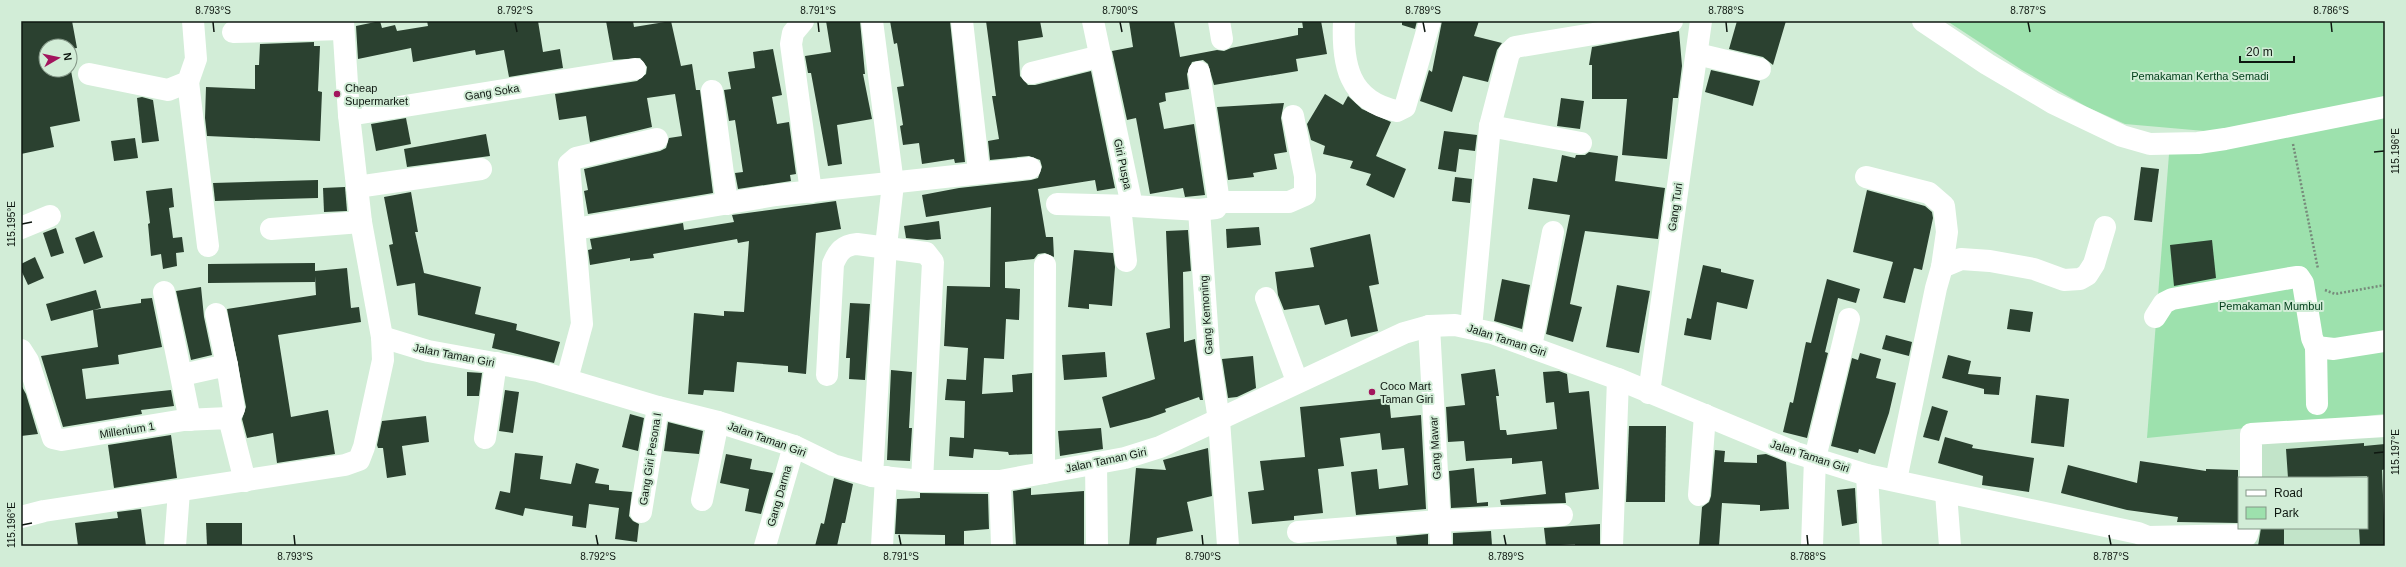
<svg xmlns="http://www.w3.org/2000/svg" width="2406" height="567" font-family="Helvetica,sans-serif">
	<rect width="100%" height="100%" fill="#d2edd7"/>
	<path fill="#c2e4c9" d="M 2385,430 L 2385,546 L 2255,546 L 2255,528 L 2367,528 L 2367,478 L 2254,478 L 2253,443 Z"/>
	<g fill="#9de1ad">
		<path d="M 1947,21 L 2385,21 L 2385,97 L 2216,132 L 2125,124 L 2087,107 L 2022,70 Z"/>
		<path d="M 2385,117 L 2385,414 L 2147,438 L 2169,154 Z"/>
	</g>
	<g fill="#2b4130">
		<path d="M 21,21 L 72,21 L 77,48 L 70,49 L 70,46 L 46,46 L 46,70 L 70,70 L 70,65 L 80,121 L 50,127 L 54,147 L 21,154 Z"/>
		<path d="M 380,21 L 382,28 L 395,25 L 397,31 L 428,26 L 427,21 L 538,21 L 543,52 L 560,49 L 563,68 L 509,77 L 504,50 L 476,55 L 475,50 L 413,62 L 411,48 L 358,59 L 356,26 Z"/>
		<path d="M 606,21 L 633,21 L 634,27 L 671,21 L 681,66 L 692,64 L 696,90 L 700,90 L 713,193 L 588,214 L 584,191 L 588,190 L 584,169 L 660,151 L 666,148 L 669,138 L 682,136 L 675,94 L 647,98 L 652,127 L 590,142 L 586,116 L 559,120 L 555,94 L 637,81 L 646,74 L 647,67 L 640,58 L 613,60 Z"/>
		<path d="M 826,21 L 860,21 L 865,74 L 863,74 L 872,119 L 837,125 L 842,164 L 828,166 L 811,73 L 808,73 L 805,56 L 831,52 Z"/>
		<path d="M 890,21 L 950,21 L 965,162 L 955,163 L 954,159 L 922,164 L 919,143 L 903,145 L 900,126 L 903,125 L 897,87 L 904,86 L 897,43 L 894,44 Z"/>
		<path d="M 986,21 L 1040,21 L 1043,37 L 1018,41 L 1020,76 L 1028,85 L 1035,85 L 1091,71 L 1115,188 L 1097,191 L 1095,180 L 1038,189 L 1046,237 L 1053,237 L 1054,257 L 1045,253 L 1038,254 L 1034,259 L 1005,262 L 1005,288 L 1020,289 L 1019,320 L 1006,319 L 1004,359 L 984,358 L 982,394 L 1013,392 L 1012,375 L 1032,373 L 1032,454 L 1009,455 L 1008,452 L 974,449 L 973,458 L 949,456 L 950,437 L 964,438 L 965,401 L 945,400 L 947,379 L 966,380 L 968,348 L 944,346 L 947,286 L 990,287 L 991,207 L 926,217 L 922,195 L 959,188 L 1031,180 L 1038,178 L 1042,167 L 1040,160 L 1029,156 L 990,160 L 988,141 L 999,139 L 992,96 L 996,96 Z"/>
		<path d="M 1129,21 L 1174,21 L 1180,57 L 1217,50 L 1224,51 L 1231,48 L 1298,35 L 1298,28 L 1303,28 L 1302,21 L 1321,21 L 1327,54 L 1296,59 L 1298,71 L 1214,85 L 1208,64 L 1203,60 L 1192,62 L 1187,74 L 1189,89 L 1165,93 L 1166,101 L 1159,103 L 1164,129 L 1194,124 L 1205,195 L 1185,197 L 1183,188 L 1150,194 L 1136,118 L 1127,120 L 1112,51 L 1133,47 Z"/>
		<path d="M 1402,21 L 1417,21 L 1415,29 L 1402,25 Z"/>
		<path d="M 1442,21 L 1479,21 L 1474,36 L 1502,43 L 1497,50 L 1488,82 L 1463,76 L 1452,112 L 1420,101 L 1429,70 L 1432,72 Z"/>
		<path d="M 1737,21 L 1786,21 L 1773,65 L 1763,57 L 1729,49 Z"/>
		<path d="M 1679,31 L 1682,66 L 1678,98 L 1673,98 L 1667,159 L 1622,155 L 1627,99 L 1592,99 L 1592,65 L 1589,65 L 1592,47 Z"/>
		<path d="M 314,42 L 314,46 L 320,46 L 318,91 L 322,92 L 320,141 L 207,136 L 205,118 L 206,87 L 255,89 L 255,65 L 259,65 L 260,44 Z"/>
		<path d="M 773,49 L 782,95 L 772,97 L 777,124 L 789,122 L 796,174 L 790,175 L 791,181 L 738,189 L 735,173 L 743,172 L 735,120 L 729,121 L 724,90 L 731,89 L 728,72 L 755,68 L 753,52 Z"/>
		<path d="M 1711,70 L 1760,81 L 1753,106 L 1705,92 Z"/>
		<path d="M 1325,94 L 1343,105 L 1348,96 L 1362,109 L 1391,122 L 1376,156 L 1406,169 L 1394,198 L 1366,185 L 1371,174 L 1350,168 L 1353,161 L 1323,154 L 1325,146 L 1311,140 L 1307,124 Z"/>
		<path d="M 142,97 L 153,100 L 159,141 L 142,143 L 137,98 Z"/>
		<path d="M 1561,98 L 1584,101 L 1580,129 L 1557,126 Z"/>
		<path d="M 1284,103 L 1281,118 L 1287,152 L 1274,154 L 1277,169 L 1253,173 L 1254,177 L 1228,180 L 1217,107 Z"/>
		<path d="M 406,118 L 411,144 L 376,151 L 371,124 Z"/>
		<path d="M 1444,131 L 1477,135 L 1475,151 L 1459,149 L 1456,172 L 1438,169 Z"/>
		<path d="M 486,134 L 490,156 L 407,167 L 404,149 Z"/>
		<path d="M 135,138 L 138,158 L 114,161 L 111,141 Z"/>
		<path d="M 1589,152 L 1618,156 L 1615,181 L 1665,188 L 1658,239 L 1585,231 L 1570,304 L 1582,307 L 1573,342 L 1546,334 L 1570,215 L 1528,209 L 1533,178 L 1557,182 L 1562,155 L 1575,158 L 1576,155 L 1585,155 Z"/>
		<path d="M 2141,167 L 2159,169 L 2152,222 L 2134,220 Z"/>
		<path d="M 1455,177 L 1472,179 L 1470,203 L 1452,201 Z"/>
		<path d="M 318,180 L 318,198 L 215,201 L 213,183 Z"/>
		<path d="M 345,187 L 347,211 L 324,212 L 323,188 Z"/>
		<path d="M 172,188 L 174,207 L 169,208 L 173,238 L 182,237 L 184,252 L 176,253 L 177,266 L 163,269 L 161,254 L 151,256 L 148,224 L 150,223 L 146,191 Z"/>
		<path d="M 1867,190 L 1925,206 L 1932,212 L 1933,218 L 1922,270 L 1914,268 L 1905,303 L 1883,298 L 1893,262 L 1853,252 Z"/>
		<path d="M 411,192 L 418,232 L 415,232 L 424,273 L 481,287 L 475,314 L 517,324 L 516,330 L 560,342 L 554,363 L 492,348 L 495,334 L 418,315 L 415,283 L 397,286 L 389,245 L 393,244 L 384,197 Z"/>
		<path d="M 836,201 L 841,229 L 816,233 L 806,374 L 788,372 L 788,366 L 737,362 L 734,392 L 704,390 L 703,395 L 688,394 L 694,313 L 724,316 L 724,311 L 744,312 L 749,241 L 738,243 L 737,239 L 653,254 L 654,258 L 630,261 L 630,258 L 590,265 L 588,250 L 592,249 L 590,239 L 683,223 L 684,230 L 734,222 L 732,215 Z"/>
		<path d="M 939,221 L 941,239 L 927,240 L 906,238 L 904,226 Z"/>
		<path d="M 1259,227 L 1261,245 L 1227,248 L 1226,229 Z"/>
		<path d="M 56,228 L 64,253 L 51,257 L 43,233 Z"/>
		<path d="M 1188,230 L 1191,271 L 1183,272 L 1184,342 L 1195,339 L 1203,400 L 1200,400 L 1199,397 L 1165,409 L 1166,412 L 1149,418 L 1110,428 L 1102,397 L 1155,379 L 1146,333 L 1170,328 L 1166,231 Z"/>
		<path d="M 94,231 L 103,257 L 84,264 L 75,238 Z"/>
		<path d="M 1370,234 L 1379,284 L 1369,286 L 1378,331 L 1351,337 L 1347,319 L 1325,325 L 1319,305 L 1284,310 L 1278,295 L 1275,272 L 1314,267 L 1310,248 Z"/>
		<path d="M 2212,240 L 2216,278 L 2174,286 L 2170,245 Z"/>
		<path d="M 1074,250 L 1113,253 L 1115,267 L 1112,306 L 1089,304 L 1089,309 L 1068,307 Z"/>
		<path d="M 35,257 L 44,278 L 28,285 L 21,270 L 21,264 Z"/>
		<path d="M 315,263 L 315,271 L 347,268 L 351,308 L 359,307 L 361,322 L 278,335 L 291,417 L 328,410 L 335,454 L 277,463 L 273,433 L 247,438 L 242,419 L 246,407 L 227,309 L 316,295 L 315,276 L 315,282 L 208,283 L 208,264 Z"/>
		<path d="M 1703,265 L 1721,269 L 1721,272 L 1754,280 L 1747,309 L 1717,302 L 1711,340 L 1684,335 L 1687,318 L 1691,319 Z"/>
		<path d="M 1502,279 L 1530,285 L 1522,329 L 1494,321 Z"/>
		<path d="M 1827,279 L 1860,289 L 1856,303 L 1838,298 L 1825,352 L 1828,353 L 1807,438 L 1783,432 L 1790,402 L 1793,403 L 1806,342 L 1811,343 Z"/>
		<path d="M 1617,285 L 1650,291 L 1639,353 L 1606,347 Z"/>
		<path d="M 201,287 L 204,317 L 212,355 L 191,360 L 176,291 Z"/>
		<path d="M 96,290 L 101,308 L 93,310 L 141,303 L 141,299 L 152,298 L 162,347 L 118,355 L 119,364 L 82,369 L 86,399 L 171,390 L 174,406 L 141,410 L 142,414 L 63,427 L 41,356 L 98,347 L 93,310 L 51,321 L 46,304 Z"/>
		<path d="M 850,303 L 870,304 L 865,380 L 849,379 L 850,358 L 846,358 Z"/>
		<path d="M 2010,309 L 2033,312 L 2030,332 L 2007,329 Z"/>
		<path d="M 1886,335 L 1912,342 L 1909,356 L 1882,349 Z"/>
		<path d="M 1105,352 L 1107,377 L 1064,380 L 1062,355 Z"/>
		<path d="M 1860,353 L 1881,359 L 1876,378 L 1896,383 L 1889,413 L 1875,454 L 1859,449 L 1858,453 L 1831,446 L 1852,358 L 1858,360 Z"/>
		<path d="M 1948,355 L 1971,361 L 1968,374 L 2001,377 L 1999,395 L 1984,394 L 1984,389 L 1942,378 Z"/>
		<path d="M 1253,356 L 1256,388 L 1237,397 L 1228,398 L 1222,359 Z"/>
		<path d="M 1495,369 L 1499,396 L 1496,396 L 1500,430 L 1506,430 L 1507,435 L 1557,429 L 1554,402 L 1546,403 L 1543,372 L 1559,371 L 1567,374 L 1569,393 L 1589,391 L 1599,489 L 1565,493 L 1566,503 L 1501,505 L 1500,500 L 1546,494 L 1542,461 L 1512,464 L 1512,458 L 1466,461 L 1464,441 L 1448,442 L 1446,407 L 1465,405 L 1461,374 Z"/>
		<path d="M 891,370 L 912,372 L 909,428 L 912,428 L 910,461 L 887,460 Z"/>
		<path d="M 467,372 L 482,373 L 479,396 L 467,396 Z"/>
		<path d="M 21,385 L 26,394 L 38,434 L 21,436 Z"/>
		<path d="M 505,390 L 519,392 L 513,433 L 499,431 Z"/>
		<path d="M 2036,395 L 2069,399 L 2064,447 L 2031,443 Z"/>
		<path d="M 1389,398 L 1391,418 L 1421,415 L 1426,509 L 1356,515 L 1351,472 L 1377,469 L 1379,489 L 1408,485 L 1404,448 L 1382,450 L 1380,433 L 1340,438 L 1344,466 L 1318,469 L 1323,513 L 1294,516 L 1294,520 L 1252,524 L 1248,492 L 1264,490 L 1260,461 L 1305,457 L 1300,407 Z"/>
		<path d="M 1932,406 L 1948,411 L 1939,441 L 1923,437 Z"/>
		<path d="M 630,414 L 644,418 L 638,451 L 622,447 Z"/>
		<path d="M 426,416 L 429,442 L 402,446 L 406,475 L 387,478 L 383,448 L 378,448 L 377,445 L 382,421 Z"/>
		<path d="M 668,422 L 703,431 L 699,454 L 664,451 Z"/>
		<path d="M 1629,426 L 1666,426 L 1665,502 L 1626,502 Z"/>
		<path d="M 1101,428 L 1103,449 L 1060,456 L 1058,431 Z"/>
		<path d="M 171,435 L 177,478 L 114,488 L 108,445 Z"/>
		<path d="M 1945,437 L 1973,445 L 1972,448 L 2034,458 L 2029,492 L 1982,485 L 1983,476 L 1938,463 Z"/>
		<path d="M 2364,443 L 2364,446 L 2385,444 L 2385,469 L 2382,470 L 2385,546 L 2360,546 L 2359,528 L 2367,528 L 2367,476 L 2288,478 L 2286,449 Z"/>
		<path d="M 1208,448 L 1212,496 L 1187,502 L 1193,531 L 1157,538 L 1156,546 L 1129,546 L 1136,468 L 1166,470 L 1163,460 Z"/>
		<path d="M 1715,450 L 1725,451 L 1724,462 L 1757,463 L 1757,455 L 1766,454 L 1786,462 L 1789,509 L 1760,511 L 1760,505 L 1722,503 L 1719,546 L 1699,546 L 1702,507 L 1709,502 L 1711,496 Z"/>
		<path d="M 515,453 L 543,456 L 540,479 L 571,484 L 576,463 L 599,469 L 595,483 L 609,485 L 609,490 L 632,492 L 629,516 L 633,521 L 639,524 L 637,542 L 615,539 L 619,508 L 589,504 L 586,528 L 572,526 L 573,516 L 525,508 L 523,516 L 495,509 L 500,491 L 510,493 Z"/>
		<path d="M 726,454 L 752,459 L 750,469 L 773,473 L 761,514 L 745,511 L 749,489 L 720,483 Z"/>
		<path d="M 2140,461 L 2206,471 L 2206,469 L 2238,470 L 2238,523 L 2177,522 L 2178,517 L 2127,510 L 2061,493 L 2068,465 L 2137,483 Z"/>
		<path d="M 1474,468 L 1477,503 L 1488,502 L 1488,506 L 1451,508 L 1449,471 Z"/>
		<path d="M 834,478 L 853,484 L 845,523 L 842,523 L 837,546 L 815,546 L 821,523 L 824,524 Z"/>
		<path d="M 1031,488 L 1031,495 L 1084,491 L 1084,546 L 1016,546 L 1013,491 Z"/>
		<path d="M 1855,488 L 1857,523 L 1842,526 L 1837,490 Z"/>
		<path d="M 920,493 L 988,494 L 989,529 L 964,531 L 964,546 L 945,546 L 945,535 L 895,534 L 897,499 L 920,498 Z"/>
		<path d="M 141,509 L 146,546 L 78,546 L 75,523 L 118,518 L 117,512 Z"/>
		<path d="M 206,523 L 242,523 L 242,546 L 207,546 Z"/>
		<path d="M 1600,524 L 1600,546 L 1575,546 L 1575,544 L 1546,546 L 1544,528 Z"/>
		<path d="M 2261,528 L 2284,528 L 2284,546 L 2258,546 Z"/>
		<path d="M 1491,531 L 1492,546 L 1453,546 L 1453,533 Z"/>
		<path d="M 1428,534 L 1428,546 L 1397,546 L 1396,537 Z"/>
	</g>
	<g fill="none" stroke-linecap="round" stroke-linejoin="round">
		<g stroke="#778a7b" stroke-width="2.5" stroke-dasharray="2 2" stroke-linecap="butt">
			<path d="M 2293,144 L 2318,269"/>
			<path d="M 2325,290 L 2335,294 L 2385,285"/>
		</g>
		<g stroke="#fff" stroke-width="22">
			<path d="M 803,21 L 793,33 L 791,44 L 811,192"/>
			<path d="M 962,21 L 979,172"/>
			<path d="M 1093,21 L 1132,206 L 1199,210 L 1216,208 L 1219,202 L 1199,72"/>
			<path d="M 1219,21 L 1222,39"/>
			<path d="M 1344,21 C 1342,63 1348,101 1397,111 L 1405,107 L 1430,21"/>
			<path d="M 1923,21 L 1987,64 L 2053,103 L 2122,136 L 2150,144 L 2198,143 L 2225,139 L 2385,107"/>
			<path d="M 233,32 L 343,29"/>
			<path d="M 1697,54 L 1760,69"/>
			<path d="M 1032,73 L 1101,56"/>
			<path d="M 89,74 L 168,90 L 188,82 L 196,59 L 193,21"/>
			<path d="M 188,82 L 208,246"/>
			<path d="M 712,91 L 727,204"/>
			<path d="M 349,115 L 635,69"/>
			<path d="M 1490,126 L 1581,143"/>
			<path d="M 1866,177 L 1929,193 L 1944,206 L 1947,232 L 1942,267"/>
			<path d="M 357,187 L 481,169"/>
			<path d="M 1219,202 L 1289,202 L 1305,195 L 1305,176 L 1293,116"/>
			<path d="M 1057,204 L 1132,206"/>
			<path d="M 1120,206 L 1126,261"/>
			<path d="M 1199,210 L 1209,355 L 1219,420 L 1228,546"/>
			<path d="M 21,228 L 50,216"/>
			<path d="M 271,229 L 361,222"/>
			<path d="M 575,229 L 776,195 L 1030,168"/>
			<path d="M 164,292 L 190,420"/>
			<path d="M 1266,298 L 1297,381"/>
			<path d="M 216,314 L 227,365"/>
			<path d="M 2155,317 L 2164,303 L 2172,299 L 2296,277 L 2299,277 L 2303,283 L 2312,338 L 2316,347 L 2334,349 L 2385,341"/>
			<path d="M 1429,326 L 1441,546"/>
			<path d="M 1471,328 L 1490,126 L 1509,53 L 1515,47 L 1672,21"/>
			<path d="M 382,337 L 428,351 L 538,371 L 658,407 L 718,422 L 794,446 L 833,465 L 872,476 L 922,481 L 1000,481 L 1125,458 L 1160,447 L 1404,333 L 1429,326 L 1455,325 L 1492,333 L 1618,379 L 1796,453 L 1867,475 L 2138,533 L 2148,537 L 2150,546"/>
			<path d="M 1531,347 L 1553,232"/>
			<path d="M 2316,347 L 2317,404"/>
			<path d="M 21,350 L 28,361 L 53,438 L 62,440 L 184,420 L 229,418 L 245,481"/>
			<path d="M 182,375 L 227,365 L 234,409 L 229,418"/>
			<path d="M 827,375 L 833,264 C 838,252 843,245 857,244 L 926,253 L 933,262 L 922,481"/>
			<path d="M 567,379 L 582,324 L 569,164 L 576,158 L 657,139"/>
			<path d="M 1649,393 L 1701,21"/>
			<path d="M 485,438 L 496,363"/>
			<path d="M 1096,463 L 1097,546"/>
			<path d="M 1044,473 L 1045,265"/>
			<path d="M 1867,475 L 1871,546"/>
			<path d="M 872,476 L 886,246 L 893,184 L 872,21"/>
			<path d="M 2251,478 L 2251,434 L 2385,426"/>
			<path d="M 1896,480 L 1936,288 L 1942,267 L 1961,259 L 1990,261 L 2034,269 L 2064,280 L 2080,279 L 2087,275 L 2094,264 L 2105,227"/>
			<path d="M 1000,481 L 1002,546"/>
			<path d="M 1946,493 L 1950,546"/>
			<path d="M 1699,495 L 1705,415"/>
			<path d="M 702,500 L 718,422"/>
			<path d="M 641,512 L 658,407"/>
			<path d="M 21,517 L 44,511 L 345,465 L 359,460 L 364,447 L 383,360 L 382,337 L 361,222 L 349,115 L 343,21"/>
			<path d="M 1298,532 L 1439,521 L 1562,515"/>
			<path d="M 2148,537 L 2247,535 L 2249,528"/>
			<path d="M 175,546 L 179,491"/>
			<path d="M 765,546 L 794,446"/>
			<path d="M 882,546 L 886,477"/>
			<path d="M 1612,546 L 1618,379"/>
			<path d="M 1812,546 L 1815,458 L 1849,319"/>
		</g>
	</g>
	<path fill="none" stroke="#0e1710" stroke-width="1.5" d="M 213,22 L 214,32M 515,22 L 517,32M 818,22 L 819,32M 1120,22 L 1122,32M 1423,22 L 1425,32M 1726,22 L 1727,32M 2028,22 L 2030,32M 2331,22 L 2332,32M 2374,152 L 2384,151M 22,224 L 32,222M 2374,453 L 2384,452M 22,525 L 32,523M 294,535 L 295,545M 596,535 L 598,545M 899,535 L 901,545M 1202,535 L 1203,545M 1504,535 L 1506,545M 1807,535 L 1808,545M 2109,535 L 2111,545"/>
	<g fill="#a2155d" stroke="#d2edd7" stroke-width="1.5">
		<circle cx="337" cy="94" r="4"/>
		<circle cx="1372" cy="392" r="4"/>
	</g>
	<g text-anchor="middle" stroke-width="4" stroke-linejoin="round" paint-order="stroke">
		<g font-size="11" fill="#05401d" stroke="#d2edd7">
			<text x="2200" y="80">Pemakaman Kertha Semadi</text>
			<text x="2271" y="310">Pemakaman Mumbul</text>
		</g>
		<g font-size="11" fill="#0e1710" stroke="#d2edd7" text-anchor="start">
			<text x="345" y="92">Cheap<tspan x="345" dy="13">Supermarket</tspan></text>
			<text x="1380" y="390">Coco Mart<tspan x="1380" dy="13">Taman Giri</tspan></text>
		</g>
		<g font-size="11" fill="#0e1710" stroke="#d2edd7">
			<text transform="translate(492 92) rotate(-9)" y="4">Gang Soka</text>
			<text transform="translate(1123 164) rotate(78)" y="4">Giri Puspa</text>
			<text transform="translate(1675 207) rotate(-82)" y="4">Gang Turi</text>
			<text transform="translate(1206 315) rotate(-94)" y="4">Gang Kemoning</text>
			<text transform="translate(1507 340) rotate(18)" y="4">Jalan Taman Giri</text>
			<text transform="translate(454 355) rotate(11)" y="4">Jalan Taman Giri</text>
			<text transform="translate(127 430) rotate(-9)" y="4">Millenium 1</text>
			<text transform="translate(767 439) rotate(20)" y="4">Jalan Taman Giri</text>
			<text transform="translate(1435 448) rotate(-93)" y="4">Gang Mawar</text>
			<text transform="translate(1810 456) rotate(18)" y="4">Jalan Taman Giri</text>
			<text transform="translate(650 459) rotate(-81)" y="4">Gang Giri Pesona I</text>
			<text transform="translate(1106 460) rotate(-12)" y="4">Jalan Taman Giri</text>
			<text transform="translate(779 496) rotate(-74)" y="4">Gang Darma</text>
		</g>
	</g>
	<rect width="2406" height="567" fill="none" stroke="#d2edd7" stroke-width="44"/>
	<rect x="2238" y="477" width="130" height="52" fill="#d2edd7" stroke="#849787"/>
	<rect x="2246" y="490" width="20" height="6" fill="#ffffff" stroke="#849787"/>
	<text x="2274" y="497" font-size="12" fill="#0e1710">Road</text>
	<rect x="2246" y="507" width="20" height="12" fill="#9de1ad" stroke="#849787"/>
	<text x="2274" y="517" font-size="12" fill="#0e1710">Park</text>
	<g transform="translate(58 58) rotate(81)"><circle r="19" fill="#d2edd7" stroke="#849787"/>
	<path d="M0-3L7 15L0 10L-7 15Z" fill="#a2155d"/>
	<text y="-6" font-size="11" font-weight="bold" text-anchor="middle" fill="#0e1710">N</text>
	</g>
	<path d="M2240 56v6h54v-6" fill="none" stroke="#0e1710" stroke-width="2"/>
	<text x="2246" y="56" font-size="12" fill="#0e1710" stroke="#d2edd7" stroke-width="3" paint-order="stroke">20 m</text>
	<rect x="22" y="22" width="2362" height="523" fill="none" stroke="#0e1710" stroke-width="1.5"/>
	<g font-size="10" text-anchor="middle" fill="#0e1710">
		<text x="213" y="14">8.793°S</text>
		<text x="515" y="14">8.792°S</text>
		<text x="818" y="14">8.791°S</text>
		<text x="1120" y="14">8.790°S</text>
		<text x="1423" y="14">8.789°S</text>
		<text x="1726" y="14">8.788°S</text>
		<text x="2028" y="14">8.787°S</text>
		<text x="2331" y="14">8.786°S</text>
		<text transform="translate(2395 151) rotate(-90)" y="4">115.196°E</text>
		<text transform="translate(11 224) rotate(-90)" y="4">115.195°E</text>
		<text transform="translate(2395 452) rotate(-90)" y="4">115.197°E</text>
		<text transform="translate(11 525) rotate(-90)" y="4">115.196°E</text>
		<text x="295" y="560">8.793°S</text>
		<text x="598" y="560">8.792°S</text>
		<text x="901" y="560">8.791°S</text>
		<text x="1203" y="560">8.790°S</text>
		<text x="1506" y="560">8.789°S</text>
		<text x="1808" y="560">8.788°S</text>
		<text x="2111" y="560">8.787°S</text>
	</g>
</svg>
